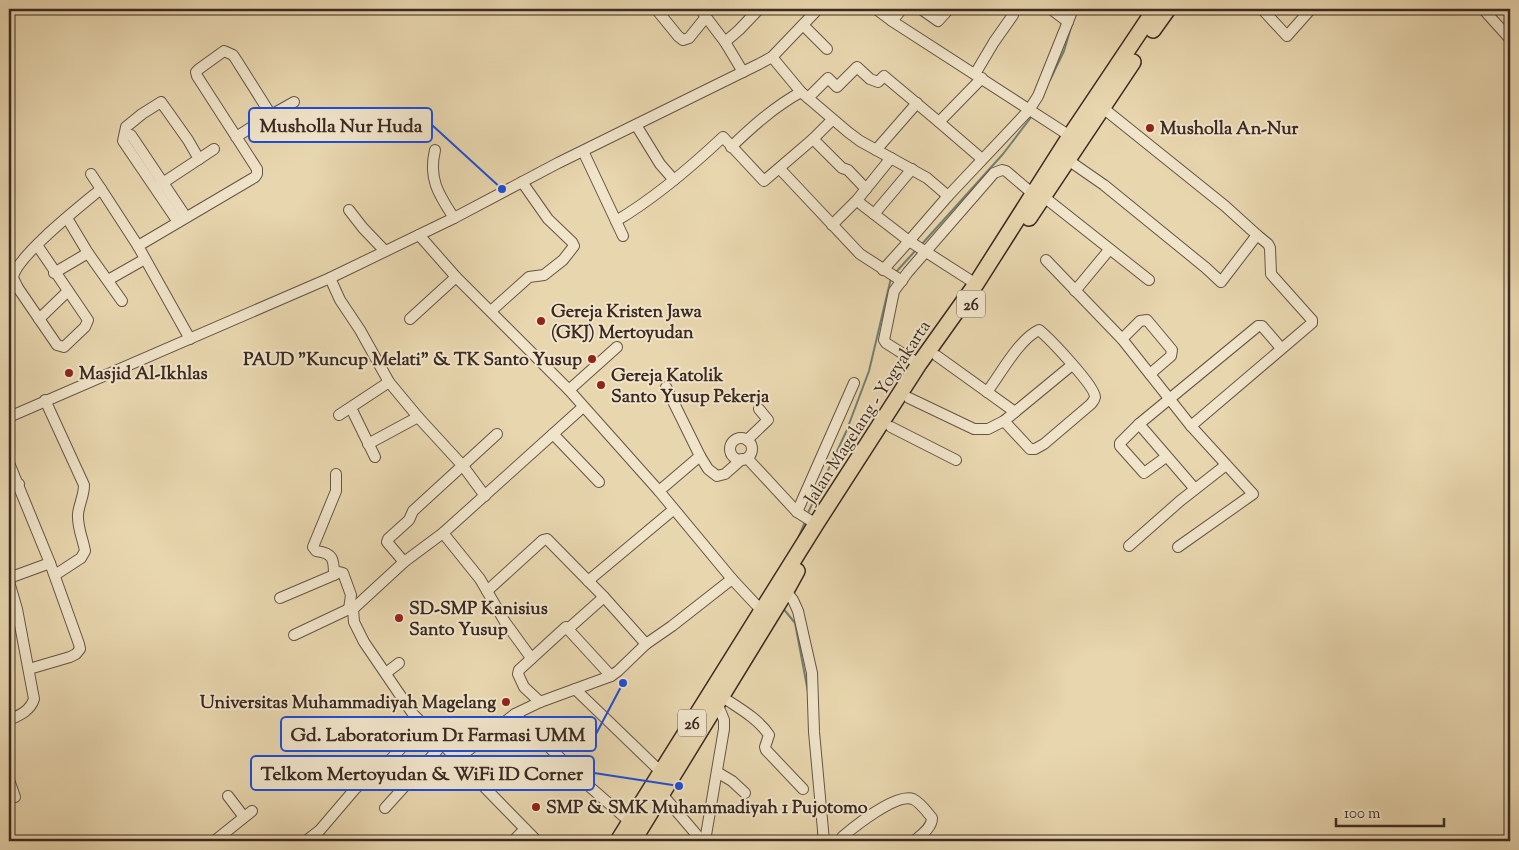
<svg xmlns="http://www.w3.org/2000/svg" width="1519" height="850" font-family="'Sorts Mill Goudy',serif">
	<rect width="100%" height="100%" fill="#e8d6ae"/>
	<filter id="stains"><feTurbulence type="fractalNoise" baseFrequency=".004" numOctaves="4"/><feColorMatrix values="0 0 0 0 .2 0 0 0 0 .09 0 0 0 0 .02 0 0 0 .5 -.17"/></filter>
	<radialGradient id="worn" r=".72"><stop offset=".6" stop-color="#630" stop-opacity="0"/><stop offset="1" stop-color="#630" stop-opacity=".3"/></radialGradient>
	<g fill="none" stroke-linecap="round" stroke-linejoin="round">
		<g stroke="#728075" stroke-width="2">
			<path d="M 1050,80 L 1064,51 L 1072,24"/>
			<path d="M 921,245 L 1003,154 L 1032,116"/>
			<path d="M 896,272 L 916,250"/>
			<path d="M 807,515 L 846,432 L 869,371 L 891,278"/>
			<path d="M 797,541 L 805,522"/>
			<path d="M 782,607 L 795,623 L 808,692"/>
			<path d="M 818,831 L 819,841"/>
		</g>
		<g stroke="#665545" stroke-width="12">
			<g id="minor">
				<path d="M 656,9 L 678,36 L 683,40 L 689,38 L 706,17"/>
				<path d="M 700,9 L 725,42 L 743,72"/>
				<path d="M 876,9 L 892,21 L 1070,136"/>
				<path d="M 921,9 L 938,21 L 949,9"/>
				<path d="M 1051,9 L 1068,22"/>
				<path d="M 1262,9 L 1287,36 L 1311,9"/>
				<path d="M 1483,9 L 1510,39"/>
				<path d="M 892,21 L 902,9"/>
				<path d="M 803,25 L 827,49"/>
				<path d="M 725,42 L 739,30 L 759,9"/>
				<path d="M 772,57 L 801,92 L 848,132 L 860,141 L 927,178 L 948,196"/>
				<path d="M 975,74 L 994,42 L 1013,15"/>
				<path d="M 808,98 L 828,78 L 837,87 L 857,67 L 870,79 L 878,82 L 884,76 L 939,122 L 982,78"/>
				<path d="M 1103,108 L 1225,206 L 1257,235"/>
				<path d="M 271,115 L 294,102"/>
				<path d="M 939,122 L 982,159"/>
				<path d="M 636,125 L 660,164 L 674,180"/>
				<path d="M 125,135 L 131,135 L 186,217"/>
				<path d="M 813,139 L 842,168 L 848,170 L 866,189"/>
				<path d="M 731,147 C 753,126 774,107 801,92"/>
				<path d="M 435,150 C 428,179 439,195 454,218"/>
				<path d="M 876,150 L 917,103"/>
				<path d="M 583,151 L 623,236"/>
				<path d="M 199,159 L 214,149"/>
				<path d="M 1068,160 L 1104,185 L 1206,268 L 1221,282 L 1257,235 L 1268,244 L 1270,248 L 1271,274 L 1312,320 L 1312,323 L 1191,426"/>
				<path d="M 780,169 L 860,254 L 902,281"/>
				<path d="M 91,174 L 101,189"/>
				<path d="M 155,188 L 199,159 L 188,140 L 161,102 L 142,114 L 126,127 L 123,141 L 178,222"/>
				<path d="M 1044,197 L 1149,280"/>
				<path d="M 861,204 L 909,241 L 948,196 L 1029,110 L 1038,96 L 1073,9"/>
				<path d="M 349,210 L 363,228 L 385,251"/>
				<path d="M 874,214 L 912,169"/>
				<path d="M 67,218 L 88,253 L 122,301"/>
				<path d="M 616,221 C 655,198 690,168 723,137 L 764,181 L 813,139 L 832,120"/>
				<path d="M 832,225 L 857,200 L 891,158"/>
				<path d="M 419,235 L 456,277 L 569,390 L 659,491 L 732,579 L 761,610"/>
				<path d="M 37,245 L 88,320 L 85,327 L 64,347 L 57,345 L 18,288 L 13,278 C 15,257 83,204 101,189 L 138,246"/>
				<path d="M 1046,260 L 1122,339 L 1191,426 L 1253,494 L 1178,547"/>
				<path d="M 883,270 L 909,241 L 976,284"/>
				<path d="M 54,273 L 88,253"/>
				<path d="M 330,278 L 340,300 L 360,330 L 389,382 L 418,417 L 463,466 L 485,496"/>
				<path d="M 108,280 L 145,259"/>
				<path d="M 1075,291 L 1109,250"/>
				<path d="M 491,311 L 529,277 L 544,275 L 563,260 L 574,246 L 572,242 L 548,219 L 522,182"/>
				<path d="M 39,319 L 68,291"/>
				<path d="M 410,319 L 456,277"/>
				<path d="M 190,339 L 138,246 L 255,177 L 257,174 L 257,169 L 197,76 L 196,72 L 199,69 L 224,51 L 233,55 L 237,61 L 271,115 L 236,137"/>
				<path d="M 1122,339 L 1140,321 L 1147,320 L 1172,350 L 1171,356 L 1150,374"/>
				<path d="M 937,356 L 1015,412"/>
				<path d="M 919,364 L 886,343 L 884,340 L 894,291 L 908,272 L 994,173 L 1002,170 L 1006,171 L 1033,194"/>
				<path d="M 569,390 L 617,347"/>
				<path d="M 987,392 C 1000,375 1019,339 1039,330 C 1049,338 1095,386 1095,397 C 1094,401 1093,401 1091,404 L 1044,444 L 1035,449 L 1030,449 L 1004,421"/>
				<path d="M 909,398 L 974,429 L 988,429 L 1004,421 L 1072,365"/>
				<path d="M 45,400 L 84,485 C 84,496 79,504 78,514 C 77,527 83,539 85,551 L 81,558 L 55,575"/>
				<path d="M 351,408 L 375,457"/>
				<path d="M 339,415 L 389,382"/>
				<path d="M 9,417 L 330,278 L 454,218 L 558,163 L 759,64 L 772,57 L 818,9"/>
				<path d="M 1139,424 L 1120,443 L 1120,446 L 1144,473 L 1166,457"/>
				<path d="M 891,427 L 956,460"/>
				<path d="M 553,434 L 599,482"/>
				<circle cx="741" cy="449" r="11"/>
				<path d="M 747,440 L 768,420 L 759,409"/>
				<path d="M 368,444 L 418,417"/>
				<path d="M 700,456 L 708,469 L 717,476 L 725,474 L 742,459"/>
				<path d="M 747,458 L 797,512 L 816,524"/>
				<path d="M 9,463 L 50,563 L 79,644 L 80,649 L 76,654 L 70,657 L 29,669"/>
				<path d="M 336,474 L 336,491 L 313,547 L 316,551 C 333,553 334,559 334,575 L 339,572 L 343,573 L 351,595 L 349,609 L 352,609"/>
				<path d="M 9,489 L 19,484"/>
				<path d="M 1195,489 L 1139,424 L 1258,326 L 1262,326 L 1281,348"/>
				<path d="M 659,491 L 700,456 L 666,387"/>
				<path d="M 797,512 L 854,383"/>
				<path d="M 443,533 L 480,579 L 505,622 L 529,655 L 531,659 L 519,670 L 518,674 L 524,687 L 540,702"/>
				<path d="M 1129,546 L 1180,501 L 1226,465"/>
				<path d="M 404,562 L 387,542 L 388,539 L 409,520 L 413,511 L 497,434"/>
				<path d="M 9,578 L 50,563"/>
				<path d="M 588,581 L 673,510"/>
				<path d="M 9,582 L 17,609 L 34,699 C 30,711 20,715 9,720"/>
				<path d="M 487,591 L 543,540 L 547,539 L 604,597 L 646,644"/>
				<path d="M 786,591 L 793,600 L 798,611 L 812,673 L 814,732 L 824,841"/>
				<path d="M 280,598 L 334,575"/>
				<path d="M 568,629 L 604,597"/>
				<path d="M 294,635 L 349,609"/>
				<path d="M 531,659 L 566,627 L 611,676"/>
				<path d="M 386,673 L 399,663"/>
				<path d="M 575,689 L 661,772"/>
				<path d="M 721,696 C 737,707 758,718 769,735 L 765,747 L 766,750 L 803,789"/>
				<path d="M 515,714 L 590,787 L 630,822"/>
				<path d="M 457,759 L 515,714 L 540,702 L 611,676 L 618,671 L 646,644 L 672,626 L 732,579"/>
				<path d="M 717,772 L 732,781 L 745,793"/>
				<path d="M 9,780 L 15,797"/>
				<path d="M 661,793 L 702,841"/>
				<path d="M 228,796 L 244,817"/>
				<path d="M 385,808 L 442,745"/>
				<path d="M 217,839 L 252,811"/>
				<path d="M 266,841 L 268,841"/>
				<path d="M 306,841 L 320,830 L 355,789 L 390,760 L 423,725"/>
				<path d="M 513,841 L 525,829"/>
				<path d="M 537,841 L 413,714 L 364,642 L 354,622 L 353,609 L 404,562 L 443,533 L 583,407"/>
				<path d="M 705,841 L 724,729 L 724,720 L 717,703"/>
				<path d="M 845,841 L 842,837 C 854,827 896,793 913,799 C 921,803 927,812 932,818 C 932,828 921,835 914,841"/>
			</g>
		</g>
		<g stroke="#3b2a22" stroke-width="18">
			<g id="highway">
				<path d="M 1153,30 L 1168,9"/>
				<path d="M 1029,218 L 1133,62"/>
				<path d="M 618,841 L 816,524 L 919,364 L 976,284 L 1070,136 L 1155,9"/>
				<path d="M 633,841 L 786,591 L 797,571"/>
			</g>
		</g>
		<use href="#minor" stroke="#f0e4ca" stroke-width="10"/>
		<use href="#highway" stroke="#e8d6ae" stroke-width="15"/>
	</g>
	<g fill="#8f2418" stroke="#f0e4ca" stroke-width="2">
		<circle cx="1150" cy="128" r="5"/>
		<circle cx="541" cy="321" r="5"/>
		<circle cx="592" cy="359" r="5"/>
		<circle cx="69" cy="373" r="5"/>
		<circle cx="601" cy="385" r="5"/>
		<circle cx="399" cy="618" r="5"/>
		<circle cx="506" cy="702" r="5"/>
		<circle cx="536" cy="807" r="5"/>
	</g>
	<g text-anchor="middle" stroke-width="4" stroke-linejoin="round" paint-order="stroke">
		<g fill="#f0e4ca" stroke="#716254" stroke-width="1">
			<rect x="957" y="290.5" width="28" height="27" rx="4"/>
			<rect x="678" y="709.5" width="28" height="27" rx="4"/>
		</g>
		<g font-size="16" font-weight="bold" fill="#3b2a22">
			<text x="971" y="310">26</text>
			<text x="692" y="729">26</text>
		</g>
		<g font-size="18" font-weight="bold" fill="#3b2a22" stroke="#f0e4ca" text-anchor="start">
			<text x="1160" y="134">Musholla An-Nur</text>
			<text x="551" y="317">Gereja Kristen Jawa<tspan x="551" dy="21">(GKJ) Mertoyudan</tspan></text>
			<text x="582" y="365" text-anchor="end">PAUD "Kuncup Melati" &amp; TK Santo Yusup</text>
			<text x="79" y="379">Masjid Al-Ikhlas</text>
			<text x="611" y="381">Gereja Katolik<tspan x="611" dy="21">Santo Yusup Pekerja</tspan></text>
			<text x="409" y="614">SD-SMP Kanisius<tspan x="409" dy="21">Santo Yusup</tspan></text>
			<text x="496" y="708" text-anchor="end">Universitas Muhammadiyah Magelang</text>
			<text x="546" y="813">SMP &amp; SMK Muhammadiyah 1 Pujotomo</text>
		</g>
		<g font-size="18" fill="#3b2a22" stroke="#f0e4ca">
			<text transform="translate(867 412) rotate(-57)" y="6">Jalan Magelang - Yogyakarta</text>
		</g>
	</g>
	<path fill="none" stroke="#1d4ed8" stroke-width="2" d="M502 189L432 125M623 683L596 734M679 786L594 773"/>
	<g fill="#1d4ed8" stroke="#f0e4ca" stroke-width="2">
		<circle cx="502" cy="189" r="5"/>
		<circle cx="623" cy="683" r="5"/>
		<circle cx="679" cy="786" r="5"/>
	</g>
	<g fill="#f0e4ca" stroke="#1d4ed8" stroke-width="2">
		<rect x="249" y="108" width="183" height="34" rx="5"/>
		<rect x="281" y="717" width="315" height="34" rx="5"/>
		<rect x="251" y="756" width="343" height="34" rx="5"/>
	</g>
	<g font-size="19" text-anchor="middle" font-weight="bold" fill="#3b2a22">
		<text x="341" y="132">Musholla Nur Huda</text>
		<text x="438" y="741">Gd. Laboratorium D1 Farmasi UMM</text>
		<text x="422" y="780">Telkom Mertoyudan &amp; WiFi ID Corner</text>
	</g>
	<rect width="1519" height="850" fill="none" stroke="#e8d6ae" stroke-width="30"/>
	<rect x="10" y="10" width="1499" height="830" fill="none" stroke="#3b2a22" stroke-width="2.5"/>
	<rect x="15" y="15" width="1489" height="820" fill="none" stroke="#3b2a22"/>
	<path d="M1336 818v8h108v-8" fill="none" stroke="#3b2a22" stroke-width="2.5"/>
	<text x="1344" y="818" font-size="15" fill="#3b2a22" stroke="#f0e4ca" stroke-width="4" paint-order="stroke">100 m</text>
	<rect width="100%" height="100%" filter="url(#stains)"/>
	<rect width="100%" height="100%" fill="url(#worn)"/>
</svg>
